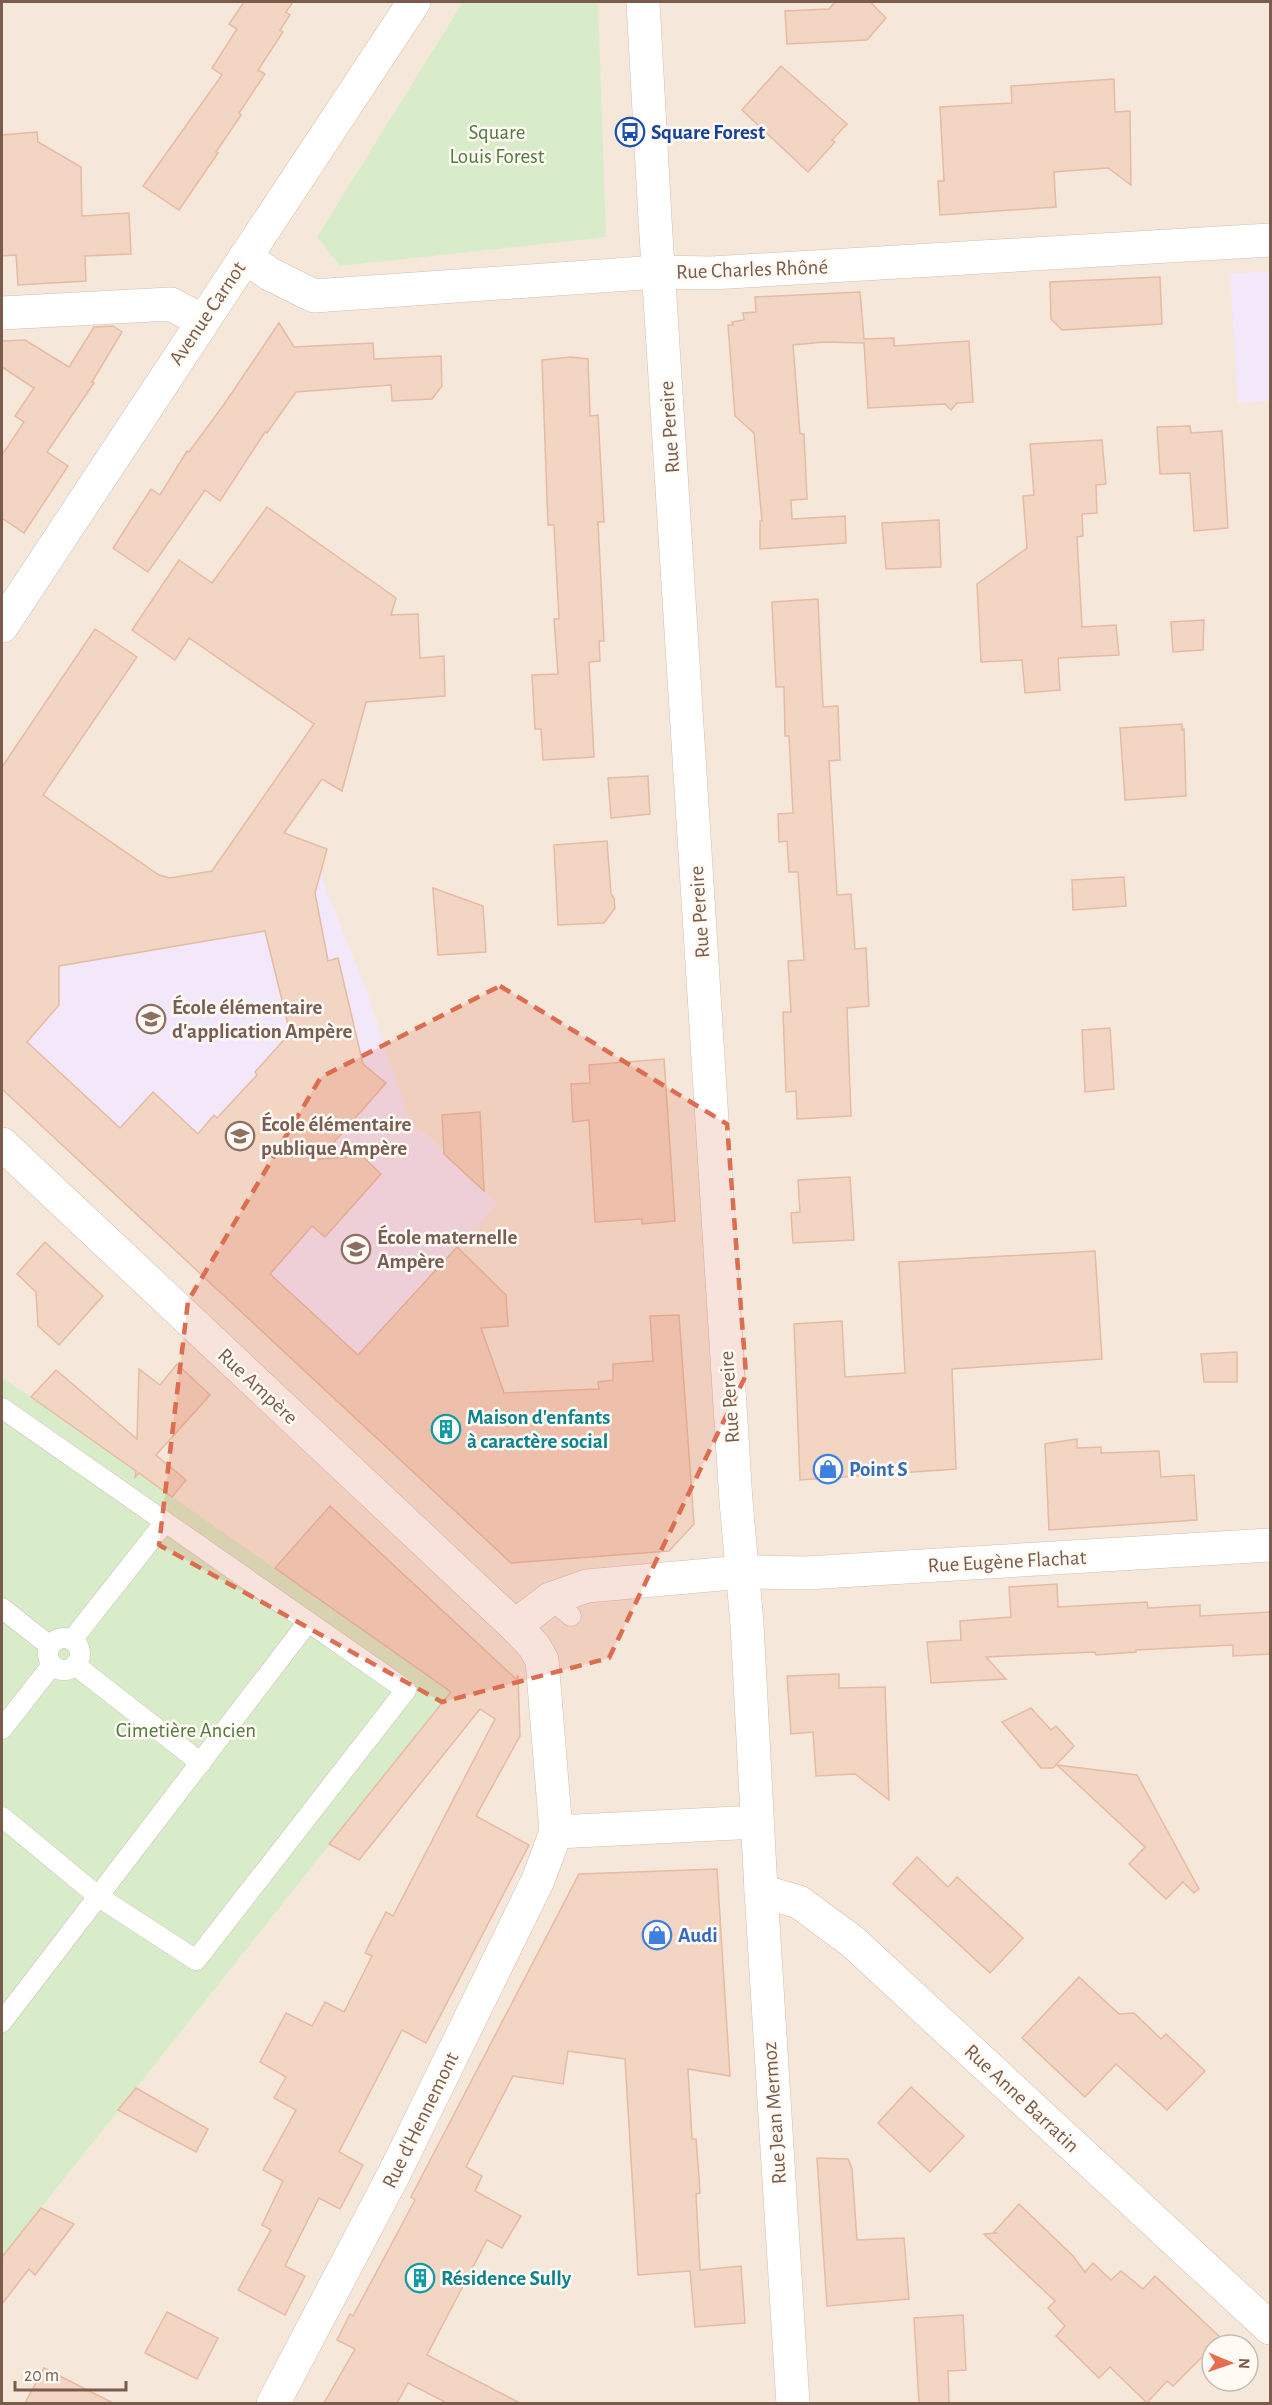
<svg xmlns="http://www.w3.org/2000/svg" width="1272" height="2405" font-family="'Alegreya Sans',sans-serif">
	<rect width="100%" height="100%" fill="#fdf6ec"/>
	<path fill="#f5e8da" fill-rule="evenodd" d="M 2,2 L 1270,2 L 1270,2403 L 2,2403 L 2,2257 L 451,1692 L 2,1377 L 2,1088 L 326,1390 L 496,1204 L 444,1150 L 410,1122 L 363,982 L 39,918 L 2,953 ZM 1212,2345 L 1248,2345 L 1248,2381 L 1212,2381 Z"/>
	<g fill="#f3e8fa">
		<path d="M 1270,271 L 1270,401 L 1238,403 L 1230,274 Z"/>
		<path d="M 320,873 L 363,982 L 410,1122 L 444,1150 L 497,1204 L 326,1390 L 2,1088 L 2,953 L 39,918 Z"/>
	</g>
	<g fill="#d8ecc9">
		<path d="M 463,2 L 598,2 L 606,237 L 340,266 L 317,237 Z"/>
		<path d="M 2,1377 L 451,1692 L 2,2257 Z"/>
	</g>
	<g fill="#f3d5c3" stroke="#e6bba3" stroke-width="1.5" fill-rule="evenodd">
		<path d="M 244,2 L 293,2 L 286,12 L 290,15 L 280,30 L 283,32 L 258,70 L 265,74 L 239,113 L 241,115 L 216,152 L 218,153 L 179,210 L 143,186 L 222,75 L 212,68 L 237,29 L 229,24 Z"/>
		<path d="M 835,2 L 870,2 L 886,18 L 867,40 L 787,44 L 785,11 L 829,9 Z"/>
		<path d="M 781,66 L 847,124 L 832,140 L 835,142 L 808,172 L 742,110 Z"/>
		<path d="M 1114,79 L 1115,112 L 1130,111 L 1131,185 L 1108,168 L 1054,172 L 1056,207 L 940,215 L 938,181 L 944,181 L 940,107 L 1012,103 L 1011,86 Z"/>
		<path d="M 37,132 L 38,142 L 81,167 L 82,216 L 129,213 L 131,254 L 85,256 L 86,281 L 18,285 L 16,255 L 2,256 L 2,135 Z"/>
		<path d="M 1160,277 L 1162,324 L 1062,330 L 1051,319 L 1050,282 Z"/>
		<path d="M 860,292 L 864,339 L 894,338 L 894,346 L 969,341 L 973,402 L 957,403 L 951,410 L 945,404 L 868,408 L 864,343 L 824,342 L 793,345 L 800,434 L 804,434 L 807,499 L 791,500 L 792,519 L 845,516 L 846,543 L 760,549 L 760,521 L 762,521 L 754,433 L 735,416 L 728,325 L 733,325 L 732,322 L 744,320 L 743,313 L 756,312 L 755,297 Z"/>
		<path d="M 279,323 L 294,347 L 373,343 L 374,359 L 441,356 L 442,386 L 432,399 L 392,401 L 391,385 L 296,392 L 267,433 L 265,432 L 220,501 L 205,490 L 148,572 L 113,548 L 151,489 L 160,495 L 187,451 L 189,452 L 225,403 Z"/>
		<path d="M 113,326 L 122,332 L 92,382 L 94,383 L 47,452 L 68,466 L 24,533 L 2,518 L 2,455 L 24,422 L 15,416 L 34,388 L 2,367 L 2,341 L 25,340 L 69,367 L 94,327 Z"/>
		<path d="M 571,357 L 588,359 L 590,416 L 598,415 L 604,522 L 598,522 L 604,641 L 599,641 L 600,661 L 589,662 L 594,757 L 543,760 L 541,729 L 535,729 L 532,675 L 558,674 L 554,619 L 559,619 L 554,525 L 548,525 L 542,360 Z"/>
		<path d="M 1190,426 L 1191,433 L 1222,431 L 1228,528 L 1194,531 L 1190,473 L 1160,474 L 1157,427 Z"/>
		<path d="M 1102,440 L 1106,484 L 1096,485 L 1097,513 L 1082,514 L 1083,536 L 1077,537 L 1082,627 L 1116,625 L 1119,655 L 1058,658 L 1060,690 L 1025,693 L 1022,660 L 981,662 L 977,584 L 1027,548 L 1023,496 L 1034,495 L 1030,444 Z"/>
		<path d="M 267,507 L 396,598 L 391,615 L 418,614 L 420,658 L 444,656 L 445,696 L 366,702 L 342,791 L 322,779 L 284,833 L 327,849 L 315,893 L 328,961 L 338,958 L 363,1064 L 386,1083 L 319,1159 L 362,1156 L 381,1174 L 325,1237 L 312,1226 L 270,1274 L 358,1355 L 457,1247 L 506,1295 L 508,1326 L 481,1328 L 504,1393 L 599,1389 L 598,1382 L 613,1380 L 613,1364 L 653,1361 L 650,1316 L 679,1315 L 694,1524 L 669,1551 L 511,1563 L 2,1089 L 2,767 L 95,629 L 137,657 L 43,795 L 159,875 L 170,878 L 212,871 L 314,724 L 189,638 L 175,660 L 132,630 L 179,560 L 212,583 ZM 265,931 L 290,1033 L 255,1072 L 257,1075 L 217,1118 L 214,1115 L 198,1134 L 153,1092 L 120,1128 L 27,1042 L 59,1005 L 59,966 Z"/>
		<path d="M 939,520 L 941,567 L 886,569 L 882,523 Z"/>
		<path d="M 818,599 L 823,707 L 838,706 L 840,760 L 829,761 L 837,895 L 851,894 L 855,949 L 866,948 L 869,1006 L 847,1008 L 851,1116 L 797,1119 L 796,1091 L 786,1092 L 783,1012 L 791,1012 L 788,961 L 804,960 L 798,872 L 789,872 L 787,841 L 779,842 L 778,814 L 793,813 L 789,736 L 785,736 L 784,687 L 776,687 L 772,602 Z"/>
		<path d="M 1204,620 L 1203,650 L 1173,652 L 1171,622 Z"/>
		<path d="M 1182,724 L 1182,730 L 1184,729 L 1186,796 L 1125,800 L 1120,728 Z"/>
		<path d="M 648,776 L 650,814 L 611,818 L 608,778 Z"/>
		<path d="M 607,841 L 611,894 L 614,898 L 615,908 L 604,923 L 558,925 L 554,845 Z"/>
		<path d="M 1124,877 L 1126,906 L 1073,910 L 1072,880 Z"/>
		<path d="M 433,888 L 483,906 L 486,952 L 438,955 Z"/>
		<path d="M 1110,1028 L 1114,1089 L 1085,1092 L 1082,1030 Z"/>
		<path d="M 664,1059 L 675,1221 L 642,1224 L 642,1219 L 595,1222 L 589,1120 L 573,1122 L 571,1084 L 590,1083 L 589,1065 Z"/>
		<path d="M 480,1112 L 484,1191 L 444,1154 L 442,1115 Z"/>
		<path d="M 850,1177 L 854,1240 L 793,1243 L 791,1213 L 800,1212 L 798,1180 Z"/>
		<path d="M 45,1242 L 103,1296 L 59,1345 L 38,1326 L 36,1292 L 17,1274 Z"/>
		<path d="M 1095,1251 L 1102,1359 L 952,1369 L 956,1469 L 800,1480 L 794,1324 L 842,1321 L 845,1377 L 905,1373 L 899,1262 Z"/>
		<path d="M 1237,1352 L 1237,1382 L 1204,1382 L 1201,1354 Z"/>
		<path d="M 177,1364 L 210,1395 L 156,1455 L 186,1480 L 172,1497 L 139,1473 L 135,1477 L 136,1471 L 31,1397 L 56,1370 L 137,1439 L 139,1369 L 160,1385 Z"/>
		<path d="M 1077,1439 L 1077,1448 L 1101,1447 L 1101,1453 L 1159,1451 L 1161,1477 L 1194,1475 L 1197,1520 L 1049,1530 L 1045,1444 Z"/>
		<path d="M 330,1506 L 516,1679 L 518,1675 L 520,1736 L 476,1816 L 529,1845 L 426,2043 L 402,2030 L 339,2152 L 363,2165 L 340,2209 L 319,2198 L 285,2266 L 305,2276 L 285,2315 L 238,2290 L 271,2230 L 262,2225 L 283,2181 L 263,2170 L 296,2110 L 274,2098 L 286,2077 L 260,2062 L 286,2013 L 312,2026 L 325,2002 L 344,2012 L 372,1956 L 365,1953 L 386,1912 L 393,1916 L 495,1719 L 480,1709 L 359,1860 L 329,1844 L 451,1692 L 275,1568 Z"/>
		<path d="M 1057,1584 L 1058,1607 L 1147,1602 L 1148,1608 L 1200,1605 L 1200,1616 L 1270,1612 L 1270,1654 L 1233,1656 L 1233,1645 L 1136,1650 L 1136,1652 L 1096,1655 L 1095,1652 L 986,1657 L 1006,1679 L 931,1683 L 927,1642 L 961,1640 L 960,1621 L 1011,1617 L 1009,1587 Z"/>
		<path d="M 839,1674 L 839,1688 L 885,1687 L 889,1800 L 855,1774 L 816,1776 L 813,1732 L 791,1734 L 787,1676 Z"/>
		<path d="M 1031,1708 L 1051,1730 L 1056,1726 L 1074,1746 L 1053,1768 L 1041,1768 L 1002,1722 Z"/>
		<path d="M 1057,1765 L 1137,1775 L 1199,1889 L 1194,1893 L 1183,1882 L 1166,1899 L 1129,1864 L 1145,1847 Z"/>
		<path d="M 917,1857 L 948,1887 L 957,1877 L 1023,1938 L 990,1973 L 893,1884 Z"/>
		<path d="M 717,1869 L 730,2076 L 688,2069 L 692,2139 L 696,2139 L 699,2177 L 700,2193 L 696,2194 L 700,2270 L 741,2266 L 745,2323 L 695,2327 L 690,2271 L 638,2275 L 625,2059 L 568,2051 L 563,2084 L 513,2076 L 466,2167 L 482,2176 L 475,2191 L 521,2216 L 502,2248 L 487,2240 L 427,2355 L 520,2403 L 447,2403 L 408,2383 L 397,2403 L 324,2403 L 355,2349 L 337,2340 L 350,2314 L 353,2316 L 415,2200 L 411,2197 L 579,1874 Z"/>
		<path d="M 1079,1977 L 1119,2014 L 1134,2013 L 1161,2039 L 1166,2034 L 1205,2071 L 1167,2110 L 1116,2064 L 1085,2097 L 1022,2038 Z"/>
		<path d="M 911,2087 L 964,2136 L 930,2172 L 878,2123 Z"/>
		<path d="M 136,2088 L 208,2129 L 196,2152 L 118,2110 Z"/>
		<path d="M 817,2158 L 848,2159 L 852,2169 L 857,2240 L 904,2238 L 909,2299 L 827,2306 Z"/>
		<path d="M 1019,2204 L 1073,2256 L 1085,2272 L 1093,2263 L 1111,2280 L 1121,2271 L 1143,2289 L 1155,2276 L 1221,2338 L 1173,2386 L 1167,2381 L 1147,2403 L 1110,2367 L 1099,2378 L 1056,2336 L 1065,2326 L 1048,2308 L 1055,2301 L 984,2234 L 996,2233 L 994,2232 Z"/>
		<path d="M 41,2208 L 74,2224 L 35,2275 L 29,2269 L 2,2304 L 2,2257 Z"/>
		<path d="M 167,2312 L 218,2338 L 197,2379 L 145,2353 Z"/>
		<path d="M 963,2315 L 966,2370 L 948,2371 L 949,2403 L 919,2403 L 914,2318 Z"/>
		<path d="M 44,2368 L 113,2403 L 25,2403 Z"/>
	</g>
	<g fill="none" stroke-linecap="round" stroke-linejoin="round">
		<g stroke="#d1beb0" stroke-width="21">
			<g id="service">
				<path d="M 2,1408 L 406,1690 L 196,1960 L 99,1897 L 2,1817"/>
				<path d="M 550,1599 L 571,1616"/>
				<path d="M 2,1608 L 50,1646"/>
				<circle cx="64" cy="1654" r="16"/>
				<path d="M 72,1640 L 165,1522"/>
				<path d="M 75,1665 L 201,1763"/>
				<path d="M 2,1729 L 52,1665"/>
				<path d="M 2,2022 L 308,1622"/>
			</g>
		</g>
		<g stroke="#d1beb0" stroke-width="34">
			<g id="minor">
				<path d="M 245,257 L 270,274 L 314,296 L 658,272 L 711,273 L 1270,240"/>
				<path d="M 2,313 L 171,304 L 202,321"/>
				<path d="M 2,1144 L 515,1626 L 534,1646 L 542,1660 L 556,1832 L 538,1880 L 395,2172 L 273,2404"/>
				<path d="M 515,1626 L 550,1599 L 587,1586 L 743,1572 L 806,1573 L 1270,1545"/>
				<path d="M 556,1832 L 757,1822"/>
				<path d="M 761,1891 L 799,1902 L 853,1942 L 1270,2328"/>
			</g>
		</g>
		<g stroke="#d1beb0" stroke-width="34">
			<g id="tertiary">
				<path d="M 643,2 L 655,219 L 736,1501 L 747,1624 L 761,1891 L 793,2404"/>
				<path d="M 2,626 L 414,2"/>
			</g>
		</g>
		<use href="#service" stroke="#fff" stroke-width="20"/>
		<use href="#minor" stroke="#fff" stroke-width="33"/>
		<use href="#tertiary" stroke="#fff" stroke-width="33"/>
	</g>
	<path fill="#dc6d51" fill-opacity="0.2" stroke="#dc6d51" stroke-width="4.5" stroke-dasharray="12 8" stroke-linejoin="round" d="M 500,986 L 727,1124 L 746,1375 L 609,1658 L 442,1702 L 159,1545 L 188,1301 L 321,1077 Z"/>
	<defs>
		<g id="bus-ring" transform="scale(1.5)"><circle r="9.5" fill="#fffaf3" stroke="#1a4fb4" stroke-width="1.5"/><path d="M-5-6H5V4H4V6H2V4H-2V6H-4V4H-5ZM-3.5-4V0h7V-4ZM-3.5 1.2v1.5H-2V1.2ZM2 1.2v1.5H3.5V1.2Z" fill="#1a4fb4"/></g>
		<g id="school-ring" transform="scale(1.5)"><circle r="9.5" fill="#fffaf3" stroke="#8d6e63" stroke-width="1.5"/><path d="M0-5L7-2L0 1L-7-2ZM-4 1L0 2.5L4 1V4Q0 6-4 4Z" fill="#8d6e63"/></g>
		<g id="building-ring" transform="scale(1.5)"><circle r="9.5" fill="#fffaf3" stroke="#0f9aa8" stroke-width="1.5"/><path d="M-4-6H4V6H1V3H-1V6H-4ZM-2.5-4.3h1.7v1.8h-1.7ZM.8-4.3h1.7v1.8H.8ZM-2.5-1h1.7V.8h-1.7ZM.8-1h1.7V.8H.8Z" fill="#0f9aa8"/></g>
		<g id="shop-ring" transform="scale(1.5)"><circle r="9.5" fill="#fffaf3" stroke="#3f7fe0" stroke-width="1.5"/><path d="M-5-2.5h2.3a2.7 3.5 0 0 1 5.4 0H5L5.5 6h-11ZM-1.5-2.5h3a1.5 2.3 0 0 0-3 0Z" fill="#3f7fe0"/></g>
	</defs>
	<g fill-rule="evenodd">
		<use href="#bus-ring" x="630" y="132"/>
		<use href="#school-ring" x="151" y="1019"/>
		<use href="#school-ring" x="240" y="1136"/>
		<use href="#school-ring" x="356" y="1249"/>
		<use href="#building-ring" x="446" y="1429"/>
		<use href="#shop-ring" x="828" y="1469"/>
		<use href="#shop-ring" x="657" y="1935"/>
		<use href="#building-ring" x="420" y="2278"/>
	</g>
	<g text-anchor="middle" stroke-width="5" stroke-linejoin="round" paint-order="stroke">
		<g font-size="21" fill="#537a41" stroke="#fffaf3">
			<text x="497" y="139">Square<tspan x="497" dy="24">Louis Forest</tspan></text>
			<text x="186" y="1737">Cimetière Ancien</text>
		</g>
		<g font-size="21" font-weight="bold" fill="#164399" stroke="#fffaf3" text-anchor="start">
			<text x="651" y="139">Square Forest</text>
		</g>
		<g font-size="21" fill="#7a5c4d" stroke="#fffaf3">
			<text transform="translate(752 269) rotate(-2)" y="7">Rue Charles Rhôné</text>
			<text transform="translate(207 313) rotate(-56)" y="7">Avenue Carnot</text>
			<text transform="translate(669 427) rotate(-94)" y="7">Rue Pereire</text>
			<text transform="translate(699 912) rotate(-94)" y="7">Rue Pereire</text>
			<text transform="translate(258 1386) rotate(43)" y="7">Rue Ampère</text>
			<text transform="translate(729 1397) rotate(-94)" y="7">Rue Pereire</text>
			<text transform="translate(1007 1561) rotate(-3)" y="7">Rue Eugène Flachat</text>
			<text transform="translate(1022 2098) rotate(43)" y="7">Rue Anne Barratin</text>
			<text transform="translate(774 2113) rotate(-94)" y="7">Rue Jean Mermoz</text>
			<text transform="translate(420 2120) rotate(-64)" y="7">Rue d'Hennemont</text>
		</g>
		<g font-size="21" font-weight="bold" fill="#785e54" stroke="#fffaf3" text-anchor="start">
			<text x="172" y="1014">École élémentaire<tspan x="172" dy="24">d'application Ampère</tspan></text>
			<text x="261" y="1131">École élémentaire<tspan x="261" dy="24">publique Ampère</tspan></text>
			<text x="377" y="1244">École maternelle<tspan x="377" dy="24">Ampère</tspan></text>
		</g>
		<g font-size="21" font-weight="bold" fill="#0d838f" stroke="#fffaf3" text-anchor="start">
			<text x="467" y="1424">Maison d'enfants<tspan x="467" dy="24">à caractère social</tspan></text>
			<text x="441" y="2285">Résidence Sully</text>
		</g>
		<g font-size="21" font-weight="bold" fill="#366cbe" stroke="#fffaf3" text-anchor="start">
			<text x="849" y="1476">Point S</text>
			<text x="678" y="1942">Audi</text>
		</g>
	</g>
	<rect width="1272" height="2405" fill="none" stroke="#7a5c4d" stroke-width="6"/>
	<g transform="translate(1230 2363) rotate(92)"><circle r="28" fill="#fffaf3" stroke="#cabbb1" stroke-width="1.5"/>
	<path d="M0-4.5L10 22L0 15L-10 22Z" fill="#e76f51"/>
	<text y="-9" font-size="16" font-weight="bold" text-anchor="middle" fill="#7a5c4d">N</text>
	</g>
	<path d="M15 2381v9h111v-9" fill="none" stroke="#7a5c4d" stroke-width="3"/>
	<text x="24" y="2381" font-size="18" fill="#7a5c4d" stroke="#fffaf3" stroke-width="4.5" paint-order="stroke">20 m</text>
</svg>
